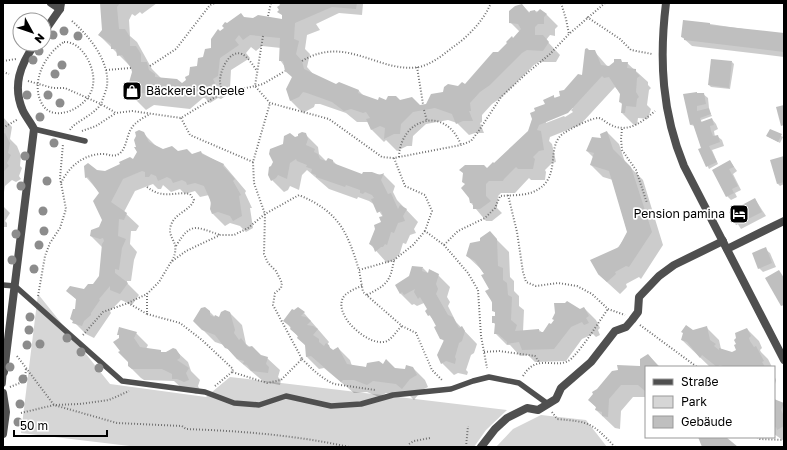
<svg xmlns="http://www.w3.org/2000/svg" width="787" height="450" font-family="'Golos Text',sans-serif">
	<rect width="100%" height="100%" fill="#fff"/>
	<g fill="#d6d6d6">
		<path d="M 38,294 L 110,384 L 206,397 L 230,377 L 507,410 L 486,430 L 474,447 L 138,447 L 21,433 Z"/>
		<path d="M 541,415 L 586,420 L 607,447 L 496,447 L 513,429 Z"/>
	</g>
	<g fill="#0003" fill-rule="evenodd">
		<path d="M 107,3 L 157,3 L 142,14 L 140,12 L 135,16 L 132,14 L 129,20 L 130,36 L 137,42 L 152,69 L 161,78 L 183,84 L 211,49 L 220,33 L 227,25 L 244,18 L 283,21 L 280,3 L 365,3 L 363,4 L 362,15 L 339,13 L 316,24 L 320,30 L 307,35 L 305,49 L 310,54 L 307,67 L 314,75 L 336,85 L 359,91 L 364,96 L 378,101 L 400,101 L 420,106 L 426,105 L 444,93 L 465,85 L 520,32 L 510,22 L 522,5 L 530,13 L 535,11 L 546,14 L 558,26 L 555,29 L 555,36 L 550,35 L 546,40 L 560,55 L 556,62 L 539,62 L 534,65 L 502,97 L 492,104 L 482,115 L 482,122 L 480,123 L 484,133 L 475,133 L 469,135 L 457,123 L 448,120 L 426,124 L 413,136 L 412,146 L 407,146 L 397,151 L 386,140 L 384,142 L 372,130 L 369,122 L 357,122 L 346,113 L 320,104 L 315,104 L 314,107 L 303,113 L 291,101 L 287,89 L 293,78 L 280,60 L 281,48 L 262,46 L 256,51 L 251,47 L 246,53 L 250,58 L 231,70 L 230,88 L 225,91 L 227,95 L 221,99 L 218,98 L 210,103 L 205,98 L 203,98 L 190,109 L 154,105 L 146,110 L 125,89 L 129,86 L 133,72 L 131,67 L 99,35 L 103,30 Z"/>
		<path d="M 710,24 L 784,35 L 784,57 L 692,46 L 682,37 Z"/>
		<path d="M 589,51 L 594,51 L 608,67 L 627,63 L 648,82 L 648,85 L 651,88 L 649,90 L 647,105 L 651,109 L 648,119 L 638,118 L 637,125 L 634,125 L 622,113 L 623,105 L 620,102 L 621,93 L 615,87 L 580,125 L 550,137 L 549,141 L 552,144 L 556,162 L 552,163 L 545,170 L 546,172 L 545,180 L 531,180 L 529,178 L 515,193 L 501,193 L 498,196 L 497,208 L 502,213 L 492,221 L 486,221 L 471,203 L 487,170 L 529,131 L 553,96 L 556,99 L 561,97 L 565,91 L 583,76 ZM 571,108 L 573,108 L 571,110 L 573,112 L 565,117 L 564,116 L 546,123 L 546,121 Z"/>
		<path d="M 732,62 L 734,64 L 730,89 L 711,87 L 709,85 Z"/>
		<path d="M 703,94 L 708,98 L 709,108 L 708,109 L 712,116 L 701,120 L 702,123 L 712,119 L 716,124 L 718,129 L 714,131 L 715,137 L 717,136 L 722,140 L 724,146 L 712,150 L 718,164 L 709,169 L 700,150 L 703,149 L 695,126 L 691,125 L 684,95 Z"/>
		<path d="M 3,117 L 12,127 L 10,139 L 17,146 L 21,156 L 20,166 L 22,168 L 19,176 L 21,179 L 16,182 L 12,180 L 5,186 L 3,198 Z"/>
		<path d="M 770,130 L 783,137 L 780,143 L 767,136 Z"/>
		<path d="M 607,132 L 619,144 L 625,162 L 643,180 L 663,245 L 641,279 L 639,277 L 626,284 L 627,287 L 620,294 L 598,274 L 628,234 L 613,180 L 603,177 L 591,165 L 594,158 L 587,151 L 602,139 Z"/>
		<path d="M 143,133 L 157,147 L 163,150 L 192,155 L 200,152 L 224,165 L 246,191 L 245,193 L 252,208 L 250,208 L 253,228 L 246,232 L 240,226 L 230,223 L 225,226 L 213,214 L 209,195 L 200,197 L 195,191 L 185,194 L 180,189 L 171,192 L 163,185 L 161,189 L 158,189 L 153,184 L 135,191 L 124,212 L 139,226 L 136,231 L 131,231 L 130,244 L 137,252 L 134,260 L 131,281 L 127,281 L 127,283 L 139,295 L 132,305 L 121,300 L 110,311 L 111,313 L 94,338 L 86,334 L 74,322 L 77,300 L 68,291 L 85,291 L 93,285 L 100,277 L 103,248 L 91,236 L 100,227 L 103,220 L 100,193 L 86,177 L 97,171 L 105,172 L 134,160 L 138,152 Z"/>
		<path d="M 305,134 L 318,147 L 319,154 L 327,162 L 333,161 L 338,166 L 363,176 L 383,174 L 395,186 L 393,192 L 397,200 L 418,222 L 414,229 L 416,233 L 410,235 L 406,244 L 403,243 L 399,256 L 397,256 L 396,259 L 387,263 L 370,244 L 382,222 L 383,217 L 375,205 L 369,201 L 358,197 L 357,199 L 329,189 L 307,170 L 302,175 L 299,190 L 290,186 L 288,190 L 284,192 L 272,180 L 272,167 L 295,139 Z"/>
		<path d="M 784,157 L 784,184 L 780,186 L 778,184 Z"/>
		<path d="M 730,161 L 737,171 L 733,174 L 741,190 L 735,193 L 737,197 L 731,200 L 727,196 L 714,170 Z"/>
		<path d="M 755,199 L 766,216 L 741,229 L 730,212 Z"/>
		<path d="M 3,206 L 10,213 L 5,221 L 7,223 L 7,227 L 3,227 Z"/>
		<path d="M 490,233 L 509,252 L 510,277 L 514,281 L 514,291 L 519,296 L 519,306 L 524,310 L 523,332 L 539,330 L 543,333 L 552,325 L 584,308 L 596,320 L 600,328 L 598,330 L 600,335 L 596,337 L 593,334 L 582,339 L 566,361 L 535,362 L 528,355 L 520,356 L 510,345 L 507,345 L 495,333 L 496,325 L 493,322 L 496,313 L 493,310 L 490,289 L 485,275 L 481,269 L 467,256 Z"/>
		<path d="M 765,249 L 770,253 L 776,267 L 763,272 L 759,268 Z"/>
		<path d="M 423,268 L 429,274 L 438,275 L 450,287 L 447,297 L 450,302 L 448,306 L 456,322 L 477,344 L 474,353 L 471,355 L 466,370 L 468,372 L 467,375 L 458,373 L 454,375 L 442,363 L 444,341 L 441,338 L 436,323 L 426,311 L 429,310 L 424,303 L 417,306 L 414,304 L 412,305 L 400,293 Z"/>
		<path d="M 209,311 L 215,317 L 219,318 L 230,313 L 242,325 L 246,344 L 261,356 L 267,358 L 280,370 L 278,377 L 281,380 L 280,385 L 264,382 L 238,360 L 224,345 L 215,342 L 194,321 Z"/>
		<path d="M 304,313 L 329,342 L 327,345 L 334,351 L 338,348 L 350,360 L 352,366 L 406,370 L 412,367 L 425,380 L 428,387 L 422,390 L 414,400 L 410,396 L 386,393 L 379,397 L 367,392 L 354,393 L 324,368 L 319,369 L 307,357 L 306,346 L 284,320 Z"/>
		<path d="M 707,328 L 719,340 L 721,349 L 732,353 L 737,350 L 747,329 L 759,341 L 762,348 L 760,350 L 761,352 L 768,359 L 772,367 L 710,367 L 682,340 L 693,331 Z"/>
		<path d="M 136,333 L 148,345 L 146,349 L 162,353 L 175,350 L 188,362 L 191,371 L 200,380 L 198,386 L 201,392 L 196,394 L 190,391 L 185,391 L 174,381 L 144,380 L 141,378 L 129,366 L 129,362 L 120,352 Z"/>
		<path d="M 648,355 L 660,367 L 646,367 L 646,397 L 633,397 L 621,411 L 620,429 L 615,428 L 596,410 L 597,408 L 589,400 L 642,367 Z"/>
		<path d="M 774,375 L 776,380 L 774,388 Z"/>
		<path d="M 774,399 L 784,405 L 784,441 L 774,434 Z"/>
	</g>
	<g fill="#bfbfbf">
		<path d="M 100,3 L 120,3 L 117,7 L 119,29 L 125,29 L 130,37 L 130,46 L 136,46 L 141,54 L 141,62 L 147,62 L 149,70 L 155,74 L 155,77 L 177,79 L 182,83 L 186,80 L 185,77 L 189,75 L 190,67 L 197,66 L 198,58 L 203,57 L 205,49 L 211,48 L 211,39 L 218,29 L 220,31 L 224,28 L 222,26 L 225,22 L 227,23 L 241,13 L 244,17 L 253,18 L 258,15 L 282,19 L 282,15 L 277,12 L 279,10 L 277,7 L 280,5 L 279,3 L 357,3 L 356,9 L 332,7 L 295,23 L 294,39 L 299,41 L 296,54 L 302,61 L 304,69 L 336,84 L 339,82 L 359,90 L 358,93 L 378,100 L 379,97 L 386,100 L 388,96 L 396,96 L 400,100 L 412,97 L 420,105 L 426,104 L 431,94 L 443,92 L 444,87 L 448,84 L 458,86 L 462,82 L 465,84 L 493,52 L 498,52 L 507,43 L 506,42 L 512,36 L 513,38 L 521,29 L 518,24 L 509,23 L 509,11 L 515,6 L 522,4 L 529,13 L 530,11 L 535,10 L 536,13 L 540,9 L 547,14 L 544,17 L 544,24 L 538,24 L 535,27 L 535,35 L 543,35 L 549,42 L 543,51 L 527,50 L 522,53 L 490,85 L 480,92 L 470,103 L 471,111 L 469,111 L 473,121 L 463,121 L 456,124 L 452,114 L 435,108 L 413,112 L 401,124 L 400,134 L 394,134 L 384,139 L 385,128 L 380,126 L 371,130 L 366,119 L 370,118 L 366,112 L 363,113 L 351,109 L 344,111 L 332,102 L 307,93 L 303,92 L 299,97 L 290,101 L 286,89 L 292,77 L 285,71 L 283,61 L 279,61 L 280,38 L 250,35 L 243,40 L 239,35 L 235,40 L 239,45 L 220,58 L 218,76 L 213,79 L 215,83 L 208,87 L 205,86 L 197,92 L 194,87 L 190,87 L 177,97 L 141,93 L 134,98 L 124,89 L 128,86 L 132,72 L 131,68 L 122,55 L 117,56 L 116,49 L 111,49 L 111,44 L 98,35 L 102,30 Z"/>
		<path d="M 683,20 L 710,23 L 710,25 L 784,33 L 784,52 L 684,40 L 684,38 L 681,37 Z"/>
		<path d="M 587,48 L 589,50 L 595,50 L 601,65 L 609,66 L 614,62 L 614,59 L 621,59 L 622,62 L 628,62 L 627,68 L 636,69 L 636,72 L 640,76 L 637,78 L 636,92 L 639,97 L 637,99 L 636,107 L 626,106 L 625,113 L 621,113 L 622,103 L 619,102 L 620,94 L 609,77 L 604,78 L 602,76 L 568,113 L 539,125 L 537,130 L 541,131 L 544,150 L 539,151 L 533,157 L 535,159 L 533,169 L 518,169 L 516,167 L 504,179 L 503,181 L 489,181 L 486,184 L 486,196 L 491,201 L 480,209 L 473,209 L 473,203 L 470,203 L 469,198 L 461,188 L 465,184 L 462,182 L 463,173 L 459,170 L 465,165 L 484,165 L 487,168 L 493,162 L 494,163 L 528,131 L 532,119 L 530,113 L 535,111 L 534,108 L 545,104 L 543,100 L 554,95 L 554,98 L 560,96 L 559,91 L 564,90 L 578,74 L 582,75 L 585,49 Z"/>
		<path d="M 711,59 L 732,61 L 729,88 L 708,85 Z"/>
		<path d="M 697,92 L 697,93 L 704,93 L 706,104 L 697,106 L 697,111 L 709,108 L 711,114 L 700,118 L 701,122 L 712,118 L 714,125 L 710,126 L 711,131 L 713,136 L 718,135 L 720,142 L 709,146 L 717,162 L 706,167 L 698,149 L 701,148 L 693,124 L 690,125 L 683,94 Z"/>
		<path d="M 784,105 L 784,125 L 781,126 L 776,107 Z"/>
		<path d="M 770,129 L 782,134 L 778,142 L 766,136 Z"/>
		<path d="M 139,130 L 144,132 L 149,142 L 163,149 L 172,146 L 178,151 L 187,149 L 192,154 L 201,151 L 202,154 L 224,164 L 223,166 L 235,179 L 233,181 L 241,195 L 239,196 L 242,216 L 233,221 L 230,216 L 218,212 L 212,214 L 210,209 L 211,202 L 204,186 L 195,183 L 187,185 L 186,182 L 182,180 L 173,183 L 171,179 L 167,177 L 158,181 L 156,176 L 151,174 L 149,177 L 145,177 L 145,172 L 142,171 L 123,179 L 111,202 L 127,213 L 124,220 L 119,219 L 118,236 L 126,239 L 122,248 L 119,270 L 115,269 L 115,273 L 128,283 L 120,294 L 110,290 L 110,286 L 99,299 L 100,300 L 91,313 L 91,315 L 84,321 L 82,326 L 72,323 L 73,321 L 70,319 L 73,309 L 75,309 L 76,299 L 66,291 L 70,286 L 84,289 L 88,284 L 93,284 L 99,276 L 102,244 L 104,241 L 103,238 L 100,239 L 90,236 L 91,230 L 99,227 L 102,220 L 93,201 L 99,193 L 88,177 L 85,178 L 84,166 L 88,163 L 97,170 L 105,171 L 120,164 L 119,162 L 130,157 L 133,159 L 137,152 L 134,147 L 136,147 L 134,140 L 136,136 L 135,132 Z"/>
		<path d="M 607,131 L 613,149 L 631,167 L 652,232 L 629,267 L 626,266 L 615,272 L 616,274 L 607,282 L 598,274 L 590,260 L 619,247 L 627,232 L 609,171 L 590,165 L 594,153 L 586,151 L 592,137 L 601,138 L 600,134 Z"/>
		<path d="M 302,132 L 306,133 L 308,139 L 306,145 L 315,149 L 314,152 L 318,154 L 320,159 L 326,161 L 328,158 L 333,160 L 333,163 L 362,174 L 363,172 L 372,172 L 380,175 L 384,173 L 381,180 L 388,194 L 391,193 L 398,209 L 400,205 L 407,209 L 403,216 L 405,221 L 398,223 L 394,233 L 391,232 L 387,245 L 385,244 L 383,247 L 381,247 L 375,252 L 373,246 L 369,244 L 375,229 L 374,225 L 381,222 L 379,217 L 383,216 L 381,211 L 377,213 L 371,199 L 374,198 L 372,195 L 365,192 L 363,194 L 360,193 L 360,190 L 346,185 L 345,187 L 316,177 L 316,175 L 311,173 L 312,169 L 306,167 L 307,165 L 297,161 L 296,159 L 290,163 L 287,179 L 278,175 L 276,178 L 271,181 L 268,175 L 269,167 L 271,166 L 273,162 L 269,154 L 270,149 L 283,144 L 284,136 L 290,133 L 295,137 L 298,136 L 298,134 Z"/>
		<path d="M 5,133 L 10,143 L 8,153 L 11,155 L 7,163 L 9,166 L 4,171 L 3,134 Z"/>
		<path d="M 784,156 L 784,182 L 777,184 L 770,160 Z"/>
		<path d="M 730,160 L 734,167 L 729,169 L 738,186 L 732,189 L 734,193 L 726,197 L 712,170 Z"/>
		<path d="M 755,198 L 762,212 L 736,225 L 729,212 Z"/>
		<path d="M 490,231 L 497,239 L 498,266 L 503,268 L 503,280 L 507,283 L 508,295 L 512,297 L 511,320 L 517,325 L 515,331 L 539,329 L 539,332 L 543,332 L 549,323 L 551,324 L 554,320 L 552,319 L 555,313 L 554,303 L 565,303 L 567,301 L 580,309 L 584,307 L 589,316 L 586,318 L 589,323 L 584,325 L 582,322 L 571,327 L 554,349 L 522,350 L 519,342 L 507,344 L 507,342 L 498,334 L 494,334 L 495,323 L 492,323 L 492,316 L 495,316 L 495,312 L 492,311 L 492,302 L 485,291 L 489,289 L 481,275 L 484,274 L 475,261 L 466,256 L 470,243 L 480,241 L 480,238 Z"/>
		<path d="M 766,247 L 772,263 L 758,269 L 752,253 Z"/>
		<path d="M 412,266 L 423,267 L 422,271 L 428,273 L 429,269 L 439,274 L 436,284 L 438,289 L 436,294 L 448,315 L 453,317 L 459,328 L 462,326 L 465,331 L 462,341 L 459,343 L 455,357 L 456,359 L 455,364 L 446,361 L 441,364 L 437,355 L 444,340 L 440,339 L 434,327 L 436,326 L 430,315 L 428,316 L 425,311 L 427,309 L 420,297 L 418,299 L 414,292 L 415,289 L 404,295 L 402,292 L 400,294 L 395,285 L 409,276 Z"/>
		<path d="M 779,270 L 784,278 L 784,305 L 781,306 L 765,278 Z"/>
		<path d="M 205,307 L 210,311 L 210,315 L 214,317 L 215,315 L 219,317 L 221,312 L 225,310 L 230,312 L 235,330 L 234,333 L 239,340 L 241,338 L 248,347 L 252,346 L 261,355 L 268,357 L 266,364 L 269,367 L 268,373 L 251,371 L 247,365 L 243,364 L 244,361 L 237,359 L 228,349 L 225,348 L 215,335 L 202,330 L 193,321 L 201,308 Z"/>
		<path d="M 298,307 L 305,312 L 301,316 L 306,317 L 311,321 L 307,325 L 313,326 L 318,329 L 313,335 L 319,339 L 319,342 L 324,346 L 326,343 L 329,345 L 330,348 L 333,350 L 338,347 L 347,364 L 366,367 L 367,363 L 379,361 L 383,364 L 386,359 L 395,368 L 405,369 L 406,365 L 413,367 L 417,375 L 410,379 L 402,389 L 396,384 L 373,381 L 367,385 L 354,380 L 343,380 L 341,382 L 311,356 L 306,357 L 305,345 L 297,338 L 298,336 L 290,329 L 291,327 L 283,321 L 292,309 L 294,310 Z"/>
		<path d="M 686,325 L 693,330 L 707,326 L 710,340 L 716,344 L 714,346 L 719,350 L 719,348 L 732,352 L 736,350 L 734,345 L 736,344 L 734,340 L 736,338 L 735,333 L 747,328 L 751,336 L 749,338 L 750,341 L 754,347 L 756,346 L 764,361 L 762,362 L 765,367 L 726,367 L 720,365 L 717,367 L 702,355 L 700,358 L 687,342 L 681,340 L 683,333 L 681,332 Z"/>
		<path d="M 119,327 L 137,332 L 134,338 L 140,347 L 161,350 L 161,352 L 166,352 L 173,348 L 176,349 L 180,355 L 180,358 L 177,360 L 189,368 L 186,373 L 189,380 L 184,382 L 177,379 L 172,379 L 172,374 L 162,369 L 132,369 L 128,366 L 128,362 L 118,352 L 120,351 L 113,342 L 119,338 L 119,335 L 117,335 Z"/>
		<path d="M 648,354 L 659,367 L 646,367 L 646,389 L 645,391 L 638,385 L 621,385 L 609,399 L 608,417 L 602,416 L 602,412 L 595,410 L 596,407 L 588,400 L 593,394 L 592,392 L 597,389 L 612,371 L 618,370 L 617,365 L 640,366 L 640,359 Z"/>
		<path d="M 774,399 L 784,403 L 781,410 L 784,416 L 784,426 L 777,430 L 776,427 L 774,428 Z"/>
		<path d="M 698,437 L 726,437 L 738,447 L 702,447 Z"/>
	</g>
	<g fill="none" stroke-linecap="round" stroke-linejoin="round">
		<g stroke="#717171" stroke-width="2" stroke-dasharray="1 2" stroke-linecap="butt">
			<path d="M 561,3 L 566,19 L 569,34"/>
			<path d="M 268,16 L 271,3"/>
			<path d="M 587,17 L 620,39 L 631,50 L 652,54"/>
			<path d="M 72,21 C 89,36 110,61 107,86 C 106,91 103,98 101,104 L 116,113 L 132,111 L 181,118 L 220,94 L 255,86 L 270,103 L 329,119 L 382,157 L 394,158 L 461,145 L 471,141 L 478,132 L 501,97 L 527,73 L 550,54 L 569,34 L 605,3"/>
			<path d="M 263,36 L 255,86 L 263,84 L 285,71"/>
			<path d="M 64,42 C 82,41 96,68 93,85 C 91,101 71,115 55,113 C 48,112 44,108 41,102 C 31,81 45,54 64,42 Z"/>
			<path d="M 3,61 L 16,59"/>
			<path d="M 302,61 C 346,34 380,74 419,67 C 432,64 443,55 453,47 C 468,37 484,20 491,3"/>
			<path d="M 150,66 L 176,49 L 210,5 L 215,3"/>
			<path d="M 417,67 L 423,104"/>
			<path d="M 106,70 L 131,68"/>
			<path d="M 3,72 L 9,74"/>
			<path d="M 28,81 L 53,88 L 65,88 L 101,104 C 93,116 74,122 70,130"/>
			<path d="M 223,93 C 222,89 220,85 220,81 C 220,71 229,49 242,54 C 248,57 253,65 257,71"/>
			<path d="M 424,110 L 427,121"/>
			<path d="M 181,118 L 190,135 L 253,162"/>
			<path d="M 3,128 L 18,119"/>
			<path d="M 622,129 L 621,139 L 622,150 L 636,170 L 647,203"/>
			<path d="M 82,131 L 96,126 L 116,113"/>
			<path d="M 399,157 C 400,119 445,104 461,145"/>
			<path d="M 394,158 L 405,186 L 425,195 L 432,211 L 425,231 L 444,245 L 468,273 L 478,290 L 481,336 L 487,368"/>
			<path d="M 61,183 C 69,166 85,153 105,154 C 110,155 114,157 119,154 C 127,148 126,137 131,129 C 135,122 143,118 150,114"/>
			<path d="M 147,187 C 164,200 173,191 190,194 L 194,200 C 190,211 175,213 171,225 C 166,239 182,241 172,261"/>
			<path d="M 508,195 L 517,232 L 523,272 L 526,282 L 536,286 L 558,283 L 577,286 L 592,294 L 608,309 L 625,315"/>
			<path d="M 425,231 L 413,245 L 394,260 L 359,270 L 363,292 L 402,326 L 416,333 L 432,370 L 443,381"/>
			<path d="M 444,245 L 458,231 L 485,218 L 495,208 L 500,196 C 510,195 523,196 533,192 C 564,179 544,146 564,133 C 570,129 591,118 598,118 C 602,118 605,122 609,124 C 627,134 641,123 655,111"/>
			<path d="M 176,246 C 191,221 196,227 220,235"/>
			<path d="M 362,286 C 356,288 350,291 345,295 C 329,313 370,349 387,341 C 393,338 397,330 402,326"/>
			<path d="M 367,295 C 386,285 390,283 394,260"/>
			<path d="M 38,296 L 45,256 L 50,243 L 60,228 L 66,209 L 60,178 L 63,144"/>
			<path d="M 128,303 L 147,294"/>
			<path d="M 147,314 L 180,323 L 202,340 L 233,369 L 232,372 L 267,383 L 281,380 L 302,359 L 273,305 L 275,293 L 281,288 L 282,283 L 276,271 L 268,263 L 264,254 L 265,214 L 254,183 L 253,162 L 270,103"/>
			<path d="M 640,325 L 697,367"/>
			<path d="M 83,335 L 103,312 L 128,303 L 147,314 L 147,294 L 159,282 L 171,262 L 186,251 L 220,235 L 234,235 L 248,228 L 265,214 L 299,195 C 339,212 347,231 359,270"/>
			<path d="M 484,352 L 499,351 L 535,356 L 539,362"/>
			<path d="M 17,356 L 54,405 L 117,423 L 182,426 L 186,429 C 241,431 295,435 349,447"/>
			<path d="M 302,359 C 312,369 321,378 334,384 L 375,390"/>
			<path d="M 523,376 C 538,351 558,372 572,358 C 585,345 597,324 608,309"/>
			<path d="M 215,386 L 232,372"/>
			<path d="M 10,387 L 25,381 L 26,368"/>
			<path d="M 552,412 L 557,419 C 590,422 591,422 615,447"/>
			<path d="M 21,413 L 54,405 L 80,404 L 109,400 L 129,391"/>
			<path d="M 757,437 L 760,439 L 784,440"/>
			<path d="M 409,447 L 409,444 L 414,441 L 430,438"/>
			<path d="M 466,447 L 468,426"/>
		</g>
		<g stroke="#4f4f4f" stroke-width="5.5">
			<path d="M 34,129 L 85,141"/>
			<path d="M 3,285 L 15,286 L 122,381 L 205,392 L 234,403 L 259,405 L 286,396 L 331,406 L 361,404 L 393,395 L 451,389 L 473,381 L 489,377 L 519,383 L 548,404"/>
			<path d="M 3,384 L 4,372"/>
		</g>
		<g stroke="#4f4f4f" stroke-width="8">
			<path d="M 51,3 L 60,9"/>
			<path d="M 666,3 C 659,60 662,113 684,166 L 784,360"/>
			<path d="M 44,32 L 60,9 L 61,3"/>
			<path d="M 727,249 L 784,221"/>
			<path d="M 4,372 L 34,129 C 31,123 26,117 23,111 C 12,86 20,65 35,44"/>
			<path d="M 3,393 L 6,412 L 3,434"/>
			<path d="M 481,447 L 495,429 L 507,418 L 527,408 L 538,410 L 556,399 L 561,388 L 591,362 L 615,331 L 626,327 L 632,320 L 638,312 L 639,297 L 659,276 L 674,265 L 723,241"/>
		</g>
	</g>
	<g fill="#8c8c8c">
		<circle cx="64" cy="31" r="4.5"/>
		<circle cx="53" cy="35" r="4.5"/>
		<circle cx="78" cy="36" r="4.5"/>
		<circle cx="39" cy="51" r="4.5"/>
		<circle cx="33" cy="60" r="4.5"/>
		<circle cx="62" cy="65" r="4.5"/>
		<circle cx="55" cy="74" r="4.5"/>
		<circle cx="27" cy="95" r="4.5"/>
		<circle cx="48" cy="95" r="4.5"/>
		<circle cx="60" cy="103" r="4.5"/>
		<circle cx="40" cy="117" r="4.5"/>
		<circle cx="54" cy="143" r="4.5"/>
		<circle cx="25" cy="156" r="4.5"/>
		<circle cx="47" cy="181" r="4.5"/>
		<circle cx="21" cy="186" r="4.5"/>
		<circle cx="43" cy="211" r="4.5"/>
		<circle cx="44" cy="231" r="4.5"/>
		<circle cx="16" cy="234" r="4.5"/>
		<circle cx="39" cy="245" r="4.5"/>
		<circle cx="12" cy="260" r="4.5"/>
		<circle cx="34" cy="269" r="4.5"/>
		<circle cx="30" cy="317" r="4.5"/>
		<circle cx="29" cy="330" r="4.5"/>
		<circle cx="67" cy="338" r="4.5"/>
		<circle cx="40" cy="344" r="4.5"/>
		<circle cx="27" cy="345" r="4.5"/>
		<circle cx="81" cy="352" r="4.5"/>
		<circle cx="10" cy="367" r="4.5"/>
		<circle cx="99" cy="368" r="4.5"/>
		<circle cx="23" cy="379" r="4.5"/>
		<circle cx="20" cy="404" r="4.5"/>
		<circle cx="18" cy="422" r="4.5"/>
	</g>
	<defs>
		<g id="shop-square" transform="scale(1)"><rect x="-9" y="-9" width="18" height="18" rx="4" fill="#000" stroke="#fff"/><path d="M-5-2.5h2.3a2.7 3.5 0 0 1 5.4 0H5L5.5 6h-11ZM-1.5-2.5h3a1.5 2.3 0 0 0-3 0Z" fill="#fff"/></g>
		<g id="hotel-square" transform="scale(1)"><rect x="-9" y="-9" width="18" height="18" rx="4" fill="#000" stroke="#fff"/><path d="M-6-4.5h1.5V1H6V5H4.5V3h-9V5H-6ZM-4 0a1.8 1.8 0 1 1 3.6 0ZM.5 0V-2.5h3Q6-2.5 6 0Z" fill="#fff"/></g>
	</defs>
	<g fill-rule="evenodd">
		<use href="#shop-square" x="132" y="91"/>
		<use href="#hotel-square" x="739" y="214"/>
	</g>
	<g text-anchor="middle" stroke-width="3.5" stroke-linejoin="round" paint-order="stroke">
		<g font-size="12" fill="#000" stroke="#fff" text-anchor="start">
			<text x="146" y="95">Bäckerei Scheele</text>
			<text x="725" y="218" text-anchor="end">Pension pamina</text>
		</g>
	</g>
	<rect width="787" height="450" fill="none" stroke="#000000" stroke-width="8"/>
	<rect x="645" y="366" width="130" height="72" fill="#ffffff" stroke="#999999"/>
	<rect x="653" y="379" width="20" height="6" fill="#4f4f4f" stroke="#999999"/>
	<text x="681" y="386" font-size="12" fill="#000000">Straße</text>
	<rect x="653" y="396" width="20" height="12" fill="#d6d6d6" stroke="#999999"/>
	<text x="681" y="406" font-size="12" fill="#000000">Park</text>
	<rect x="653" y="416" width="20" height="12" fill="#bfbfbf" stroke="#999999"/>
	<text x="681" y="426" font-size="12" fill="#000000">Gebäude</text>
	<g transform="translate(32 32) rotate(130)"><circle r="19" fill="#ffffff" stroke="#999999"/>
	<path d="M0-3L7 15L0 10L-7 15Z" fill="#000000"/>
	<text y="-6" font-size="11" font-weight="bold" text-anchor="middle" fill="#000000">N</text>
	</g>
	<path d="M14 430v6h93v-6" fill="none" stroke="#000000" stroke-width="2"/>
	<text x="20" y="430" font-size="12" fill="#000000" stroke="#ffffff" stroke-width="3" paint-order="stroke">50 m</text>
</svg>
